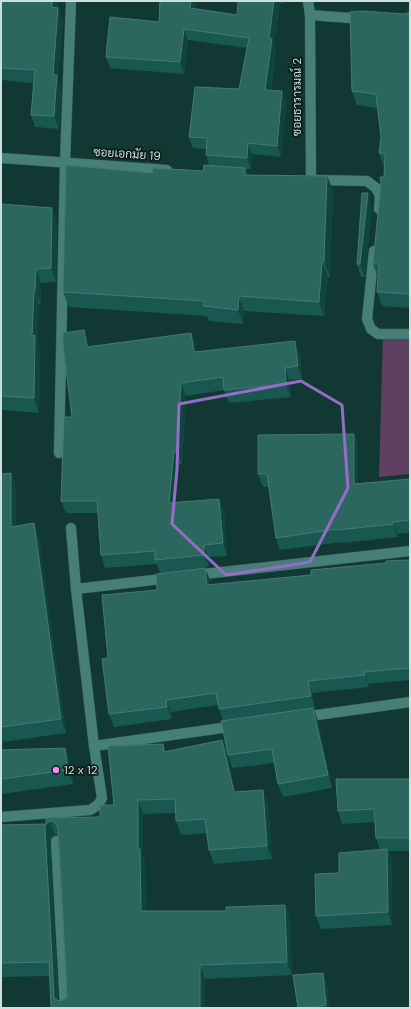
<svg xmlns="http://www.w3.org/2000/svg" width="411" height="1009" font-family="'DM Sans',Sarabun,sans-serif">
	<rect width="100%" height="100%" fill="#123833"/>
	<path fill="#604060" d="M 383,336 L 410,336 L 410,474 L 379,477 Z"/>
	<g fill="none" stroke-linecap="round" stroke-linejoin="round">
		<g stroke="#335651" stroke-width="11">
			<g id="minor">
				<path d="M 308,1 L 310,15 L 311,180"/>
				<path d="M 310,15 L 364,19"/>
				<path d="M 1,158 L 167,170"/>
				<path d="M 316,180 L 367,181 L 376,188 L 380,196 L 379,209"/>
				<path d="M 374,251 L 367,319 L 371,329 L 378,334 L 410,334"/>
				<path d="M 59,453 L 65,162 L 71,1"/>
				<path d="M 71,528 L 76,589"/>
				<path d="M 195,575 L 410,551"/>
				<path d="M 303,717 L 410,702"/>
				<path d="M 94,746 L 236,726"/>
				<path d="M 1,817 L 90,810 L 98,805 L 102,798 L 94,746 L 76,589 L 170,578"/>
				<path d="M 56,841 L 65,1008"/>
			</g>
		</g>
		<use href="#minor" stroke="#467f77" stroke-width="10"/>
	</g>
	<g fill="#195850">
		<path d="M 1,1 L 58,1 L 58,8 L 63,20 L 58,79 L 61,88 L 59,129 L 35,127 L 31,115 L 33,83 L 1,80 Z"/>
		<path d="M 160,1 L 196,1 L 195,9 L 237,15 L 238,1 L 287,1 L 287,2 L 280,3 L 274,44 L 276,50 L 271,91 L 286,103 L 281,157 L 252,154 L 251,169 L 246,169 L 248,175 L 327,176 L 333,190 L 330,277 L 328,277 L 324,316 L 244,311 L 243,324 L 209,321 L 207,316 L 69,307 L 63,292 L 152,173 L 203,171 L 209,165 L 206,155 L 206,149 L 193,148 L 189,137 L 239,89 L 247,48 L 188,40 L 184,74 L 110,68 L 106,57 L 159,22 Z"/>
		<path d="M 410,11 L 410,308 L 382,306 L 377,292 L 378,278 L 373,264 L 384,177 L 384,167 L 379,153 L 381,137 L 377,108 L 357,105 L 352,91 L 404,14 L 408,13 Z"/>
		<path d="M 1,204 L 57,222 L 56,282 L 41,283 L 41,305 L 39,305 L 37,343 L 40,350 L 39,413 L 1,410 Z"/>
		<path d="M 372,206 L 365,277 L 361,277 L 357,264 Z"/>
		<path d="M 84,330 L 89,343 L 89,347 L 191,333 L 196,346 L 196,352 L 300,354 L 302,379 L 289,380 L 291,397 L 229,403 L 224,390 L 186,396 L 182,464 L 179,464 L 175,503 L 219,499 L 224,512 L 227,556 L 208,557 L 209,567 L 160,573 L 157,564 L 105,568 L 101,555 L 98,513 L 66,513 L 61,501 Z"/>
		<path d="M 354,434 L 358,446 L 358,484 L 410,479 L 410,533 L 398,534 L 398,537 L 342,543 L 342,542 L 280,550 L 276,538 L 269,487 L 263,487 L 258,474 Z"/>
		<path d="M 1,474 L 16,487 L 16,526 L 34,523 L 39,538 L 66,733 L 3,742 L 4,750 L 70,762 L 73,784 L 1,794 Z"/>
		<path d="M 410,560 L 410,680 L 369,684 L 369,687 L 312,693 L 315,709 L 314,709 L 318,721 L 332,788 L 283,797 L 278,784 L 274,763 L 232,768 L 228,755 L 223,721 L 218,705 L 171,712 L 172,719 L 114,727 L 109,714 L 108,658 L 157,590 L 210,580 L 210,585 L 311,575 Z"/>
		<path d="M 222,740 L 227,753 L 235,792 L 268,804 L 272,859 L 214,864 L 209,850 L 207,833 L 181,835 L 176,821 L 176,813 L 143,814 L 143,856 L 145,862 L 146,911 L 226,911 L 285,905 L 290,918 L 292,975 L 205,979 L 51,1008 L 49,976 L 1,977 L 1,825 L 51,838 L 50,841 L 58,1000 L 60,1001 L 63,1000 L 66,998 L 67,994 L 58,835 L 55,835 L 51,838 L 46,818 L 100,817 L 114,805 L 163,744 L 166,752 Z"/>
		<path d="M 410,779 L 410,851 L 388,851 L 392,862 L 392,925 L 321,929 L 316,916 L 339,873 L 380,850 L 376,838 L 375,822 L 342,824 L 338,811 Z"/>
		<path d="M 327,983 L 329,1008 L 298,1008 Z"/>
	</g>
	<g fill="#0e453e">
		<path d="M 52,1 L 58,1 L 56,20 L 52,7 Z"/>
		<path d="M 191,1 L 196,1 L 194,20 L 190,8 Z"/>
		<path d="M 274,1 L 279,1 L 280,3 L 274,44 L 276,50 L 269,102 L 265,90 L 269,38 Z"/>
		<path d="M 58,8 L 63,20 L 58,79 L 61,88 L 59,129 L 54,116 L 53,75 Z"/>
		<path d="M 184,29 L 188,40 L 184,74 L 180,62 Z"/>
		<path d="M 282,91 L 286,103 L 281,157 L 277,146 Z"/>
		<path d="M 248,143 L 252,154 L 251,169 L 247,158 Z"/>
		<path d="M 245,168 L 251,182 L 245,175 Z"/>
		<path d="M 327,176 L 333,190 L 330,277 L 324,262 Z"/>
		<path d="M 368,193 L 372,206 L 365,277 L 360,264 Z"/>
		<path d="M 52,208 L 57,222 L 56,282 L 51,268 Z"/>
		<path d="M 322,262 L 328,277 L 324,316 L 319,302 Z"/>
		<path d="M 36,269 L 41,283 L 41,305 L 35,291 Z"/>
		<path d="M 34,291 L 39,305 L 37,343 L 40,350 L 39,413 L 34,398 L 32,336 Z"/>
		<path d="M 239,296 L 244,311 L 243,324 L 238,310 Z"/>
		<path d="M 84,330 L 89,343 L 91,360 L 87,347 Z"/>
		<path d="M 191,333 L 196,346 L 198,364 L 194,352 Z"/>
		<path d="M 295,341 L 300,354 L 302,379 L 298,366 Z"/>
		<path d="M 285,368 L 289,380 L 291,397 L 286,384 Z"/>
		<path d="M 181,383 L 186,396 L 182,464 L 177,451 Z"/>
		<path d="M 354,434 L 358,446 L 358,497 L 354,484 Z"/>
		<path d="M 174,451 L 179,464 L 174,516 L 169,503 Z"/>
		<path d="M 11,473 L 16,487 L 16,541 L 11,527 Z"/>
		<path d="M 219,499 L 224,512 L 227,556 L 223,543 Z"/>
		<path d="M 393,522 L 398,534 L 398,537 L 393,524 Z"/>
		<path d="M 34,523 L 39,538 L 66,733 L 61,719 Z"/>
		<path d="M 204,545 L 208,557 L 209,567 L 204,555 Z"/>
		<path d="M 205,568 L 210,580 L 211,597 L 207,585 Z"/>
		<path d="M 364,672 L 369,684 L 369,687 Z"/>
		<path d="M 308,681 L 312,693 L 315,709 L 311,696 Z"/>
		<path d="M 166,700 L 171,712 L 172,719 L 167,707 Z"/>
		<path d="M 313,708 L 318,721 L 332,788 L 328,775 Z"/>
		<path d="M 1,735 L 3,742 L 5,765 L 1,752 Z"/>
		<path d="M 222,740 L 227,753 L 238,806 L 234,792 Z"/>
		<path d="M 163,744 L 168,758 L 164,752 Z"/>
		<path d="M 65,748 L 70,762 L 73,784 L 68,770 Z"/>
		<path d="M 263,790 L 268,804 L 272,859 L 267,846 Z"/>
		<path d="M 138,800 L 143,814 L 143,856 L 145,862 L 146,924 L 141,911 L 138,849 Z"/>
		<path d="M 50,821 L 55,835 L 51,838 L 46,824 Z"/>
		<path d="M 46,824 L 51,838 L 50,841 L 58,1008 L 54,995 L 45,828 Z"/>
		<path d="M 387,849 L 392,862 L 392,925 L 388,912 Z"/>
		<path d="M 285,905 L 290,918 L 292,975 L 287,962 Z"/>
		<path d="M 200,965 L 205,979 L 205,1008 L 200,1008 Z"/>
		<path d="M 323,973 L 327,983 L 329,1008 L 327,1008 L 326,1005 Z"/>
	</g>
	<g fill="#2c675f" stroke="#457a73">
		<path d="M 1,1 L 52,1 L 52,7 L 58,8 L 53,75 L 57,75 L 54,116 L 31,115 L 35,70 L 1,68 Z"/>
		<path d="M 160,1 L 191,1 L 190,8 L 237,15 L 238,1 L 274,1 L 269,38 L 272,39 L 265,90 L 282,91 L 277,146 L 248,143 L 247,158 L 206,155 L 207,138 L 189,137 L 195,87 L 239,89 L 249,38 L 184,29 L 180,62 L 106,57 L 110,17 L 159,22 Z"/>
		<path d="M 362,11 L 404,14 L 408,13 L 410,11 L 410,294 L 377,292 L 379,264 L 373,264 L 381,182 L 380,177 L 384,177 L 385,154 L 379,153 L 381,137 L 376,94 L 352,91 L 350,12 Z"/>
		<path d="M 66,165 L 152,173 L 153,168 L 203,171 L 204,165 L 245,168 L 245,175 L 327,176 L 324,262 L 322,262 L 319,302 L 239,296 L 238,310 L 204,306 L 204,301 L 63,292 Z"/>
		<path d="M 362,193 L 368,193 L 360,264 L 357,264 Z"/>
		<path d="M 1,204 L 52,208 L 51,268 L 36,269 L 35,291 L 34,291 L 32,336 L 35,335 L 34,398 L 1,396 Z"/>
		<path d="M 84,330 L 87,347 L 191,333 L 194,352 L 295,341 L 298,366 L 285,368 L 286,384 L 224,390 L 223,377 L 181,383 L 177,451 L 174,451 L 169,503 L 219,499 L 223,543 L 204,545 L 204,555 L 155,560 L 155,551 L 101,555 L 97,501 L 61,501 L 64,417 L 72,417 L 63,346 L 63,333 Z"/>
		<path d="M 354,434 L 354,484 L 410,479 L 410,520 L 393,522 L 393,524 L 338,530 L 337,529 L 276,538 L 267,474 L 258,474 L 258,435 Z"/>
		<path d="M 11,473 L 11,527 L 34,523 L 61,719 L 1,727 L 1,474 Z"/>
		<path d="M 410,560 L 410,668 L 364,672 L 365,675 L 308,681 L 311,696 L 219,709 L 216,693 L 166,700 L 167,707 L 109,714 L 102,659 L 108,658 L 102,595 L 157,590 L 156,574 L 205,568 L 207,585 L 311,575 L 311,570 L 386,563 L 386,561 Z"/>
		<path d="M 313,708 L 328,775 L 278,784 L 272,749 L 228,755 L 221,721 Z"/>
		<path d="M 222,740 L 234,792 L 263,790 L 267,846 L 209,850 L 205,819 L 176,821 L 175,799 L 138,800 L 138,849 L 140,849 L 141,911 L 226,911 L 226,907 L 285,905 L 287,962 L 200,965 L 200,1008 L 51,1008 L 49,962 L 1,963 L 1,825 L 46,824 L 45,828 L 54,995 L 54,998 L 57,1000 L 60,1001 L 63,1000 L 66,998 L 67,994 L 58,827 L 54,821 L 50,821 L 46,824 L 46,818 L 100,817 L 100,805 L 114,805 L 108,746 L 163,744 L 164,752 Z"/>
		<path d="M 65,748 L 68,770 L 1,779 L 1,750 Z"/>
		<path d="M 336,779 L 410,779 L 410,838 L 376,838 L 374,809 L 338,811 Z"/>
		<path d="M 387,849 L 388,912 L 316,916 L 315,874 L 339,873 L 339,853 Z"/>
		<path d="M 323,973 L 326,1005 L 304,1008 L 298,1008 L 293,975 Z"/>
	</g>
	<path fill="none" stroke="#976bc9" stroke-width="3" stroke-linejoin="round" d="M 301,381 L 342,405 L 348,488 L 310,562 L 226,575 L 172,524 L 177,469 L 179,404 Z"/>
	<circle fill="#f28af2" stroke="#0c1c19" stroke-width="1.5" cx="56" cy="770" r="4"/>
	<g text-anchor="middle" stroke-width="3.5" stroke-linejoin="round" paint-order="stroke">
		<g font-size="12" fill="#cbdfdb" stroke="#0c1c19">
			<text transform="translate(297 97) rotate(-90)" y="4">ซอยธารารมณ์ 2</text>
			<text transform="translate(127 154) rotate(4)" y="4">ซอยเอกมัย 19</text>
		</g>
		<g font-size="12" fill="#cbdfdb" stroke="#0c1c19" text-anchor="start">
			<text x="64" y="774">12 x 12</text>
		</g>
	</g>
	<rect width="411" height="1009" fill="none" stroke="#cbdfdb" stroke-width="4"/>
</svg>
